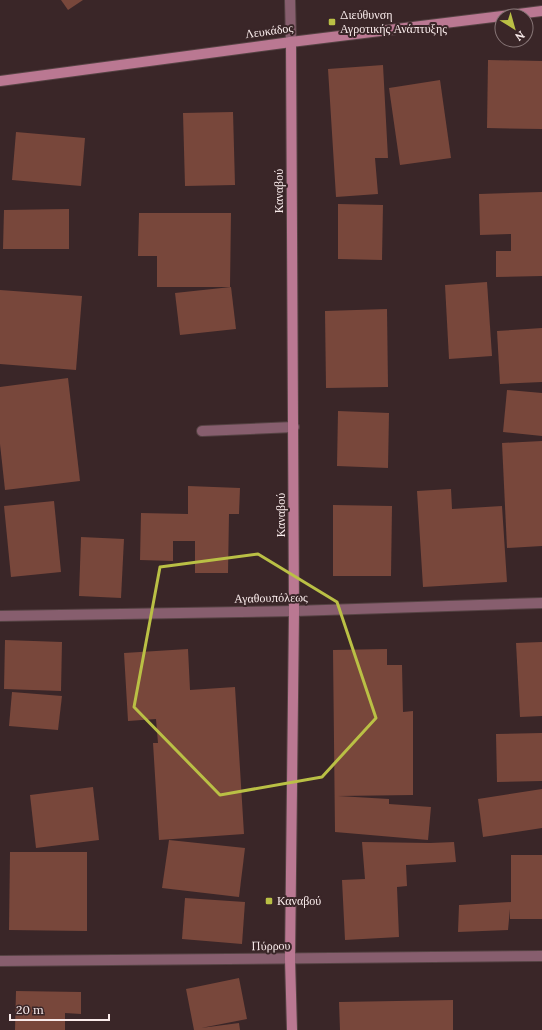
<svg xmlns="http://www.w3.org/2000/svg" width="542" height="1030" font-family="Lora,serif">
	<rect width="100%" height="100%" fill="#3a2628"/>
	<g fill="#78473b">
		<path d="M 61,0 L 83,0 L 68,10 Z"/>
		<path d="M 488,60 L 542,61 L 542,129 L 487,128 Z"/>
		<path d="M 383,65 L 388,158 L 375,158 L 378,194 L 336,197 L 328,69 Z"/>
		<path d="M 440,80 L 451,158 L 400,165 L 389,88 Z"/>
		<path d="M 233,112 L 235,185 L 185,186 L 183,113 Z"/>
		<path d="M 16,132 L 85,138 L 81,186 L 12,180 Z"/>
		<path d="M 542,192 L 542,276 L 496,277 L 496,251 L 511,251 L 511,234 L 480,235 L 479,194 Z"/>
		<path d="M 338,204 L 383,205 L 382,260 L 338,259 Z"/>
		<path d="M 69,209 L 69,249 L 3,249 L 4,210 Z"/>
		<path d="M 139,213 L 231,213 L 230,287 L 157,287 L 157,256 L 138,256 Z"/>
		<path d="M 487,282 L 492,356 L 449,359 L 445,285 Z"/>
		<path d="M 231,287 L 236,329 L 180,335 L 175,293 Z"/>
		<path d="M 0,290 L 82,296 L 76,370 L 0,364 Z"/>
		<path d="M 387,309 L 388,387 L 326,388 L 325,311 Z"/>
		<path d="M 542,328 L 542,382 L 500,384 L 497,331 Z"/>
		<path d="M 68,378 L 80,481 L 5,490 L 0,444 L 0,387 Z"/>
		<path d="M 507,390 L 542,393 L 542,436 L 503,432 Z"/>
		<path d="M 338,411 L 389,413 L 388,468 L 337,466 Z"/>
		<path d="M 542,441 L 542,546 L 507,548 L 502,443 Z"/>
		<path d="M 188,486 L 240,488 L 239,514 L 229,514 L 228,573 L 195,573 L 195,541 L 173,541 L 173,561 L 140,560 L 141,513 L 188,514 Z"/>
		<path d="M 451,489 L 452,509 L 502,506 L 507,582 L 423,587 L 417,491 Z"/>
		<path d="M 54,501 L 61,572 L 11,577 L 4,506 Z"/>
		<path d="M 333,505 L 392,506 L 391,576 L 333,576 Z"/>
		<path d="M 81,537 L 124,539 L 121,598 L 79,596 Z"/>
		<path d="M 5,640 L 62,642 L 61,691 L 4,689 Z"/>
		<path d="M 542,642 L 542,716 L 520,717 L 516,643 Z"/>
		<path d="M 188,649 L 190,690 L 235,687 L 244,834 L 159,840 L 153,743 L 158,743 L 156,719 L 128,721 L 124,653 Z"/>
		<path d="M 387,649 L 387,665 L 402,665 L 403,712 L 413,711 L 413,795 L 338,796 L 389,799 L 389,804 L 431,807 L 428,840 L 335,832 L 333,650 Z"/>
		<path d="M 12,692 L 62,696 L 58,730 L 9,726 Z"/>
		<path d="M 542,733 L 542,781 L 497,782 L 496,734 Z"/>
		<path d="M 93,787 L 99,840 L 36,848 L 30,795 Z"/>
		<path d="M 542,789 L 542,828 L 483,837 L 478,799 Z"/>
		<path d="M 169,840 L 245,848 L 239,897 L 162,888 Z"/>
		<path d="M 362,842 L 430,843 L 454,842 L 456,862 L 406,865 L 407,886 L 397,887 L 399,937 L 345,940 L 342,880 L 365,879 Z"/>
		<path d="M 10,852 L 87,852 L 87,931 L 9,930 Z"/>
		<path d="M 511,855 L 542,855 L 542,919 L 510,919 L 510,909 L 508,930 L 458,932 L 459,905 L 511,902 Z"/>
		<path d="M 185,898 L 245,902 L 242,944 L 182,939 Z"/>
		<path d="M 239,978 L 247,1019 L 201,1028 L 239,1023 L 240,1030 L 194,1030 L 186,989 Z"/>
		<path d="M 16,991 L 81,992 L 81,1014 L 65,1013 L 65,1030 L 15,1030 Z"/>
		<path d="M 453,1000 L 453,1030 L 340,1030 L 339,1002 Z"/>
	</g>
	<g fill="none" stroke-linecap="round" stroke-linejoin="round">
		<g stroke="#554243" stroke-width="12">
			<path id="lane" d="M 202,431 L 294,427"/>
		</g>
		<g stroke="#554243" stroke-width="12">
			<g id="street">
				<path d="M 290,0 L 291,42"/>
				<path d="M 0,616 L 294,611 L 542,603"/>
				<path d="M 0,961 L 542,956"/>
			</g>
		</g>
		<g stroke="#554243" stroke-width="12">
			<g id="secondary">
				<path d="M 291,42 L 294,611 L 290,959 L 292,1030"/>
				<path d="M 0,81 L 291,42 L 542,11"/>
			</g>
		</g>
		<use href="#lane" stroke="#875e6e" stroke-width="10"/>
		<use href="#street" stroke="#875e6e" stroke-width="10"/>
		<use href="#secondary" stroke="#ba7892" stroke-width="10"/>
	</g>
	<path fill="none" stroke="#bac045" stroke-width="3" stroke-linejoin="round" d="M 258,554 L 337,602 L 376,718 L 322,777 L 220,795 L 134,707 L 160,567 Z"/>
	<g fill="#bac045" stroke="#3a2628" stroke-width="1.5">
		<rect x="328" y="18" width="8" height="8" rx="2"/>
		<rect x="265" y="897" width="8" height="8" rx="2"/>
	</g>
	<g text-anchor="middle" stroke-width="4" stroke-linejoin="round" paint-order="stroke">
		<g font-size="12" fill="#f9ebeb" stroke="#3a2628" text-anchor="start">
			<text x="340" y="19">Διεύθυνση<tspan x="340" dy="14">Αγροτικής Ανάπτυξης</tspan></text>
			<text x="277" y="905">Καναβού</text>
		</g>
		<g font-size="12" fill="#f9ebeb" stroke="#3a2628">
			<text transform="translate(269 31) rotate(-8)" y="4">Λευκάδος</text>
			<text transform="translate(279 191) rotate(-90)" y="4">Καναβού</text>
			<text transform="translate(281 515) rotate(-90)" y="4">Καναβού</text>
			<text transform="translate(271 598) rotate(-1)" y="4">Αγαθουπόλεως</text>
			<text transform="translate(271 946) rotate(-1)" y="4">Πύρρου</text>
		</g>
	</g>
	<g transform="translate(514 28) rotate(143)"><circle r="19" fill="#3a2628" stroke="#867576"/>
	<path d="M0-3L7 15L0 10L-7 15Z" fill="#bac045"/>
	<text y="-6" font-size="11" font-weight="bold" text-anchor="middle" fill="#f9ebeb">N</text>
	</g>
	<path d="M10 1014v6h99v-6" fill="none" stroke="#f9ebeb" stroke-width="2"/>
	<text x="16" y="1014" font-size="12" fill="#f9ebeb" stroke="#3a2628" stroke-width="3" paint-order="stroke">20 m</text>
</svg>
